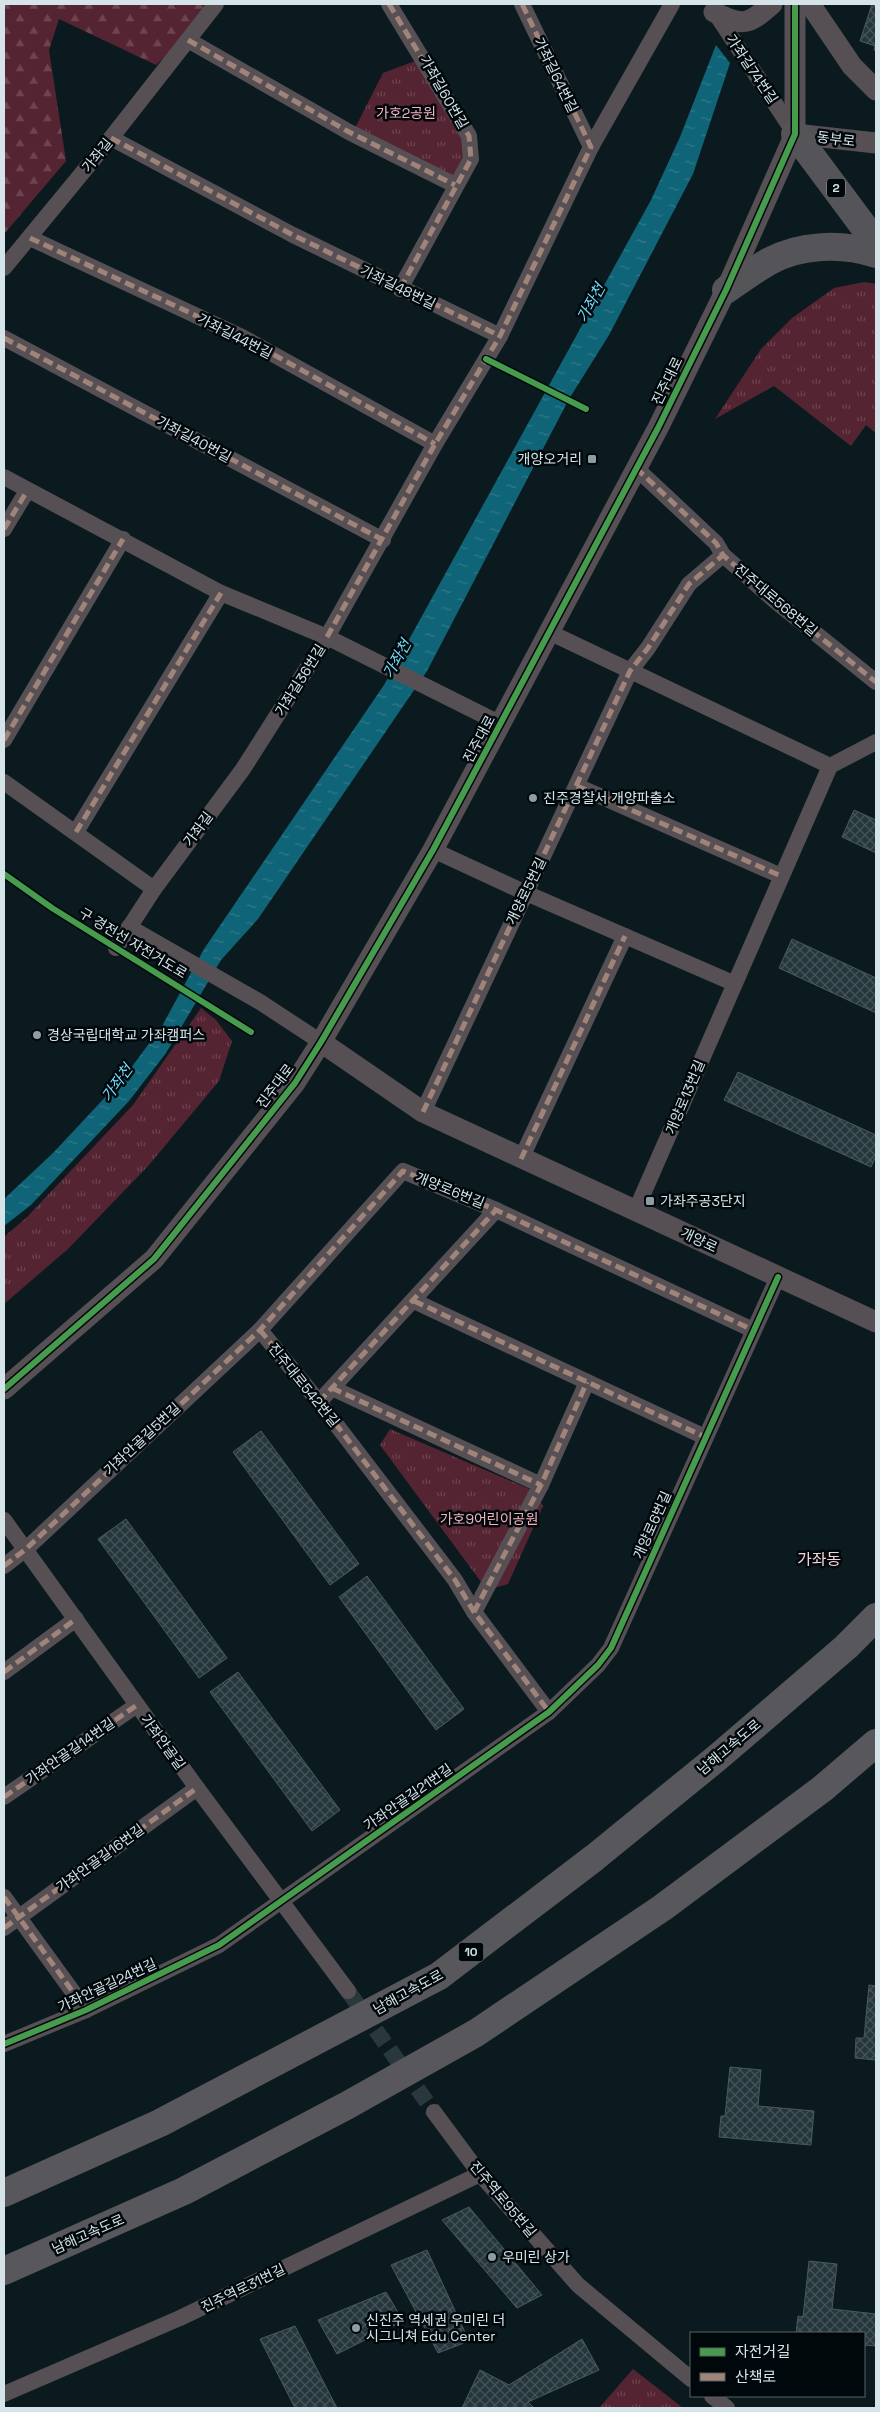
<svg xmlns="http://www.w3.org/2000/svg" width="880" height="2412" font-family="'Space Grotesk','Noto Sans KR',sans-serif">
	<defs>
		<pattern id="forest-firs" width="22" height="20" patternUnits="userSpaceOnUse" patternTransform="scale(1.25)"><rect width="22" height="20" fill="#552432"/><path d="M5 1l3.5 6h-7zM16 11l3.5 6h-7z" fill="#6d4450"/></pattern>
		<pattern id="park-tufts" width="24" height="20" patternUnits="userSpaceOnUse" patternTransform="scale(1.25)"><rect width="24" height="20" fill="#552432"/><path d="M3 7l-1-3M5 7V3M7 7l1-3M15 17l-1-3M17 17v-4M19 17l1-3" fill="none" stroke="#6d4450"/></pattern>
		<pattern id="water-ripples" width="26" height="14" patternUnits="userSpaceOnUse" patternTransform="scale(1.25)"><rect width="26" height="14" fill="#0f6477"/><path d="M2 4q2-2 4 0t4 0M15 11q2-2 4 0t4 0" fill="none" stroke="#317a8a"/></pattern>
		<pattern id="building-cross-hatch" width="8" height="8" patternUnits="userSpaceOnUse" patternTransform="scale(1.25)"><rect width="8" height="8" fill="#25373d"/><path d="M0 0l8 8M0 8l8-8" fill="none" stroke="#445459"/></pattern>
	</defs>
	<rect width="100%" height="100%" fill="#0b1a1f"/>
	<path fill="url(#forest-firs)" d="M 4,4 L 211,4 L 209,17 L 156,65 L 59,19 L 49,50 L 66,161 L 4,234 Z"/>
	<g fill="url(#park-tufts)">
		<path d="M 418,60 L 465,141 L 464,161 L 450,179 L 354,130 L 383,73 Z"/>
		<path d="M 864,282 L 876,284 L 876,433 L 866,425 L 851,446 L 774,386 L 715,419 L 761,349 L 792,318 L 834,288 Z"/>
		<path d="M 201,1008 L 216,1020 L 232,1041 L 219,1081 L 149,1165 L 68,1249 L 4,1304 L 4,1237 L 27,1217 L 133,1105 Z"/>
		<path d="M 390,1429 L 534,1491 L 543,1506 L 508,1584 L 487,1590 L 380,1445 Z"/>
		<path d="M 633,2369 L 683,2408 L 599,2408 Z"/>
	</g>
	<path fill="url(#water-ripples)" d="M 716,45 L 730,63 L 693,174 L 609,335 L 569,399 L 427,671 L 258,919 L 221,960 L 166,1053 L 129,1101 L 31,1205 L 4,1226 L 4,1199 L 53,1153 L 125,1076 L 162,1026 L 204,949 L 384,685 L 651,200 L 680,137 Z"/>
	<g fill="url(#building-cross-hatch)" stroke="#4c585c">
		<path d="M 872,4 L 876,5 L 876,51 L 874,50 L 875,46 L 860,41 Z"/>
		<path d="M 854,810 L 876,820 L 876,853 L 842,837 Z"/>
		<path d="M 792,939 L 876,978 L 876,1013 L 779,968 Z"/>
		<path d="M 738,1072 L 876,1135 L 876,1156 L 871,1167 L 724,1100 Z"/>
		<path d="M 261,1431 L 359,1564 L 330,1585 L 233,1452 Z"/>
		<path d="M 126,1519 L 227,1658 L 199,1678 L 98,1539 Z"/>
		<path d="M 367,1576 L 464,1709 L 436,1730 L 339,1597 Z"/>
		<path d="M 238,1672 L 340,1810 L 312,1831 L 210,1692 Z"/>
		<path d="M 869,1985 L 876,1986 L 876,2060 L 855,2058 L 856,2038 L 864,2038 Z"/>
		<path d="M 730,2067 L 761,2070 L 758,2106 L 814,2111 L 811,2145 L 719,2137 L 721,2116 L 725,2116 Z"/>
		<path d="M 469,2207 L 542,2295 L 517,2308 L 442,2220 Z"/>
		<path d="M 427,2250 L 469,2341 L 438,2353 L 391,2265 Z"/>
		<path d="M 809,2261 L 837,2264 L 832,2309 L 876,2314 L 876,2346 L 864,2345 L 864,2333 L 796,2333 L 798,2316 L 803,2317 Z"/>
		<path d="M 386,2292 L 403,2321 L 337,2354 L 318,2320 Z"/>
		<path d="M 295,2326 L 324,2383 L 337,2408 L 295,2408 L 260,2339 Z"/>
		<path d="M 582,2339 L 599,2370 L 528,2402 L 534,2408 L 462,2408 L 480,2370 L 509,2385 Z"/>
	</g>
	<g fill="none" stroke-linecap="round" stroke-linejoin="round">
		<path stroke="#29383d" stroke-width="16" stroke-dasharray="16 8" stroke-linecap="butt" d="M 348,1991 L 434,2112"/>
		<g stroke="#565054" stroke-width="16">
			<path d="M 389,4 L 469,136 L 471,159 L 400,289"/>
			<path d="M 522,4 L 591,147"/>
			<path d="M 714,11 L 795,134"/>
			<path d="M 188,40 L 349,132 L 455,185"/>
			<path d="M 111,138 L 293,235 L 500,336"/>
			<path d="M 30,238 L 242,337 L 435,444"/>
			<path d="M 4,268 L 111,138 L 216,4"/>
			<path d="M 4,338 L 383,540"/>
			<path d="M 636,468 L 716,543 L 723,555 L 774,600 L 876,682"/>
			<path d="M 4,477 L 221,593 L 327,637 L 501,724"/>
			<path d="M 4,529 L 27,491"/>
			<path d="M 551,633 L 830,766"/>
			<path d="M 4,740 L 123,539"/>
			<path d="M 830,766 L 876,742"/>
			<path d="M 4,782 L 154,889"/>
			<path d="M 577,786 L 781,876"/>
			<path d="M 76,832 L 221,593"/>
			<path d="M 433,850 L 526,893 L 733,983"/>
			<path d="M 129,927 L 260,1002 L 321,1042"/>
			<path d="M 116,948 L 154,889 L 243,769 L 327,637 L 435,444 L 500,336 L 591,147 L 672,4"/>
			<path d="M 423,1112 L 630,671 L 648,648 L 689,584 L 723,555"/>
			<path d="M 521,1159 L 625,936"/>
			<path d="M 636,1210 L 830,766"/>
			<path d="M 414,1301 L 705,1437"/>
			<path d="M 260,1330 L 319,1402 L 455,1580 L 474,1612 L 549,1712"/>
			<path d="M 332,1388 L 541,1485"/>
			<path d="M 319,1402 L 496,1210"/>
			<path d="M 4,1520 L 197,1788 L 348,1991"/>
			<path d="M 4,1566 L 26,1549 L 260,1330 L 403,1171 L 496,1210 L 753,1330"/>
			<path d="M 474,1612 L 541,1485 L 587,1382"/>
			<path d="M 4,1672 L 76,1619"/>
			<path d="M 4,1797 L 137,1705"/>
			<path d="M 4,1897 L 86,2010"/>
			<path d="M 4,1928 L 197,1788"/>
			<path d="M 4,2044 L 86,2010 L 219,1945 L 549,1712 L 598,1665 L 611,1648 L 778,1277"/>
			<path d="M 434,2112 L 480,2174 L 578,2285 L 691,2379"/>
			<path d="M 4,2394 L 180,2318 L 480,2174"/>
			<path d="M 712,2396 L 727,2408"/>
		</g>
		<g stroke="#565054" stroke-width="21">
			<path d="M 810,4 L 852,66 L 876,90"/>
			<path d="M 714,12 C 743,27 748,25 772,4"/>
			<path d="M 795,134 L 876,143"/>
			<path d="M 321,1042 L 423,1112 L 876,1322"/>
			<path d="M 4,1389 L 154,1259 L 295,1083 L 321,1042 L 433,850 L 658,428 L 726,290 L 795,134 L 795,4"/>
		</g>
		<g stroke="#555458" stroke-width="28">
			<path d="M 795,134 L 876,243"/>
			<path d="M 726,290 C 739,281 753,271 768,262 C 800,244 842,243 876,254"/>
		</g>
		<g stroke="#58575b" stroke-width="28">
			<path d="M 4,2193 L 160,2123 L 439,1976 L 594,1858 L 718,1757 L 846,1647 L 876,1617"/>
			<path d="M 4,2271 L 184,2191 L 346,2106 L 476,2033 L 662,1908 L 822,1789 L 876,1743"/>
		</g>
		<g stroke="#a18479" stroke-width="5" stroke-dasharray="10 5" stroke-linecap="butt">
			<path d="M 389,4 L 469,136 L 471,159 L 400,289"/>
			<path d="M 188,40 L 349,132 L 455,185"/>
			<path d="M 111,138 L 293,235 L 500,336"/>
			<path d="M 30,238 L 242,337 L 435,444"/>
			<path d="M 4,338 L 383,540"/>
			<path d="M 636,468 L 716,543 L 723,555 L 774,600 L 876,682"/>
			<path d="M 4,529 L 27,491"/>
			<path d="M 327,637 L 435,444 L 500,336 L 591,147 L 522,4"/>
			<path d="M 4,740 L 123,539"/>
			<path d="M 577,786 L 781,876"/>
			<path d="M 76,832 L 221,593"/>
			<path d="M 423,1112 L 630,671 L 648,648 L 689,584 L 723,555"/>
			<path d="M 521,1159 L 625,936"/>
			<path d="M 414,1301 L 705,1437"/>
			<path d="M 260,1330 L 319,1402 L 455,1580 L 474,1612 L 549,1712"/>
			<path d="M 332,1388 L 541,1485"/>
			<path d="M 319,1402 L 496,1210"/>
			<path d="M 4,1566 L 26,1549 L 260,1330 L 403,1171 L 496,1210 L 753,1330"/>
			<path d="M 474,1612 L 541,1485 L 587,1382"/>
			<path d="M 4,1672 L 76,1619"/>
			<path d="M 4,1797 L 137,1705"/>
			<path d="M 4,1897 L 86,2010"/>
			<path d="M 4,1928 L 197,1788"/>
		</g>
		<g stroke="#01080b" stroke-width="9">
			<g id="cycleway">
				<path d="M 486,359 L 586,409"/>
				<path d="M 4,874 L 52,908 L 251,1032"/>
				<path d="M 4,1389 L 154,1259 L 295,1083 L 321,1042 L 433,850 L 658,428 L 726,290 L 795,134 L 795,4"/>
				<path d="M 4,2044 L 86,2010 L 219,1945 L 549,1712 L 598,1665 L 611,1648 L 778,1277"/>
			</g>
		</g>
		<use href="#cycleway" stroke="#469c4c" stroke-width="6"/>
	</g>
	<g fill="#8e9da2" stroke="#01080b" stroke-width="2">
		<rect x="587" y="454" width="10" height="10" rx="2.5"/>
		<circle cx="533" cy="798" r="5"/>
		<circle cx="37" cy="1035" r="5"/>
		<rect x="645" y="1196" width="10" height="10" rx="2.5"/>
		<circle cx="492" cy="2257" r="5"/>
		<circle cx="356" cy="2328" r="5"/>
	</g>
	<g text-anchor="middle" stroke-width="5" stroke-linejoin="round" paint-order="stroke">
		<g fill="#01080b" stroke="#95a2a6" stroke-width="1">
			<rect x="827" y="178.5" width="18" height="19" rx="4"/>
			<rect x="458.5" y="1942.5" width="25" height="19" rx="4"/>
		</g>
		<g font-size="12" font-weight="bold" fill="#d5e4e9">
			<text x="836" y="192">2</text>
			<text x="471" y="1956">10</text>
		</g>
		<g font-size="14" fill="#d5e4e9" stroke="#01080b">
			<text transform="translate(752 69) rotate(56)" y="5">가좌길74번길</text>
			<text transform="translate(556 75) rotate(64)" y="5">가좌길64번길</text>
			<text transform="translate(444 92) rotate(60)" y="5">가좌길60번길</text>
			<text transform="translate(836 139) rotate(7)" y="5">동부로</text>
			<text transform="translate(97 155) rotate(-51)" y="5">가좌길</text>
			<text transform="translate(398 287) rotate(26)" y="5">가좌길48번길</text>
			<text transform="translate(235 336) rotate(27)" y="5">가좌길44번길</text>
			<text transform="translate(667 381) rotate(-64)" y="5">진주대로</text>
			<text transform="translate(194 439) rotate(28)" y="5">가좌길40번길</text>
			<text transform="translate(776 600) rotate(40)" y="5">진주대로568번길</text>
			<text transform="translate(300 680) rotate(-58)" y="5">가좌길36번길</text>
			<text transform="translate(479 739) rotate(-62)" y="5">진주대로</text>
			<text transform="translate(198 829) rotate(-53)" y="5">가좌길</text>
			<text transform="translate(526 891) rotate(-64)" y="5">개양로5번길</text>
			<text transform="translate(133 943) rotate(31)" y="5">구 경전선 자전거도로</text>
			<text transform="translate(275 1086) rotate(-53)" y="5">진주대로</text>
			<text transform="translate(685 1097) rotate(-67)" y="5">개양로13번길</text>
			<text transform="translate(450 1190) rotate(22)" y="5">개양로6번길</text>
			<text transform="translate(699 1240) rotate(25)" y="5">개양로</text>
			<text transform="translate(304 1385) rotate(51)" y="5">진주대로542번길</text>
			<text transform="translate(142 1439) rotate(-43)" y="5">가좌안골길5번길</text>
			<text transform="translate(652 1525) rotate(-66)" y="5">개양로6번길</text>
			<text transform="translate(163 1742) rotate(54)" y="5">가좌안골길</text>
			<text transform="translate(729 1747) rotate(-40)" y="5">남해고속도로</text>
			<text transform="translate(70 1751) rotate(-35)" y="5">가좌안골길14번길</text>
			<text transform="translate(408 1797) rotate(-35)" y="5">가좌안골길21번길</text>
			<text transform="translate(100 1858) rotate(-36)" y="5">가좌안골길16번길</text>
			<text transform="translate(107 1985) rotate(-25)" y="5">가좌안골길24번길</text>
			<text transform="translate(408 1992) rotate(-29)" y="5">남해고속도로</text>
			<text transform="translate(503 2199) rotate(50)" y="5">진주역로95번길</text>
			<text transform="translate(88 2234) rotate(-24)" y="5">남해고속도로</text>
			<text transform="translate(243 2288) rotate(-26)" y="5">진주역로31번길</text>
		</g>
		<g font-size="14" fill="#f4b0bd" stroke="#01080b">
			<text x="406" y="118">가호2공원</text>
			<text x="489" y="1524">가호9어린이공원</text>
		</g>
		<g font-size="14" fill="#d5e4e9" stroke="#01080b" text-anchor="start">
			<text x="582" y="464" text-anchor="end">개양오거리</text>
			<text x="543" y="803">진주경찰서 개양파출소</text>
			<text x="47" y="1040">경상국립대학교 가좌캠퍼스</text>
			<text x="660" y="1206">가좌주공3단지</text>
			<text x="502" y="2262">우미린 상가</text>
			<text x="366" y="2325">신진주 역세권 우미린 더<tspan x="366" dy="16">시그니쳐 Edu Center</tspan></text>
		</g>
		<g font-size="15" font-style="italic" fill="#70ddfc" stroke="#01080b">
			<text transform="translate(591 303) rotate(-61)" y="5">가좌천</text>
			<text transform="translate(397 659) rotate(-61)" y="5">가좌천</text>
			<text transform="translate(117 1083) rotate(-54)" y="5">가좌천</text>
		</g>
		<g font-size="16" fill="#f5d2d8" stroke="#01080b">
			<text x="819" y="1565">가좌동</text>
		</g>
	</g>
	<rect width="880" height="2412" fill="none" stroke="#d5e4e9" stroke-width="10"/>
	<rect x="690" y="2332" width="175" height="65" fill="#01080b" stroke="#566064"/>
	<rect x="700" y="2348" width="25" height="8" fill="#469c4c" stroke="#566064"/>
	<text x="735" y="2357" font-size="15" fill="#d5e4e9">자전거길</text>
	<rect x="700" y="2373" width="25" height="8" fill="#a18479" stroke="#566064"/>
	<text x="735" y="2382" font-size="15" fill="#d5e4e9">산책로</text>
</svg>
